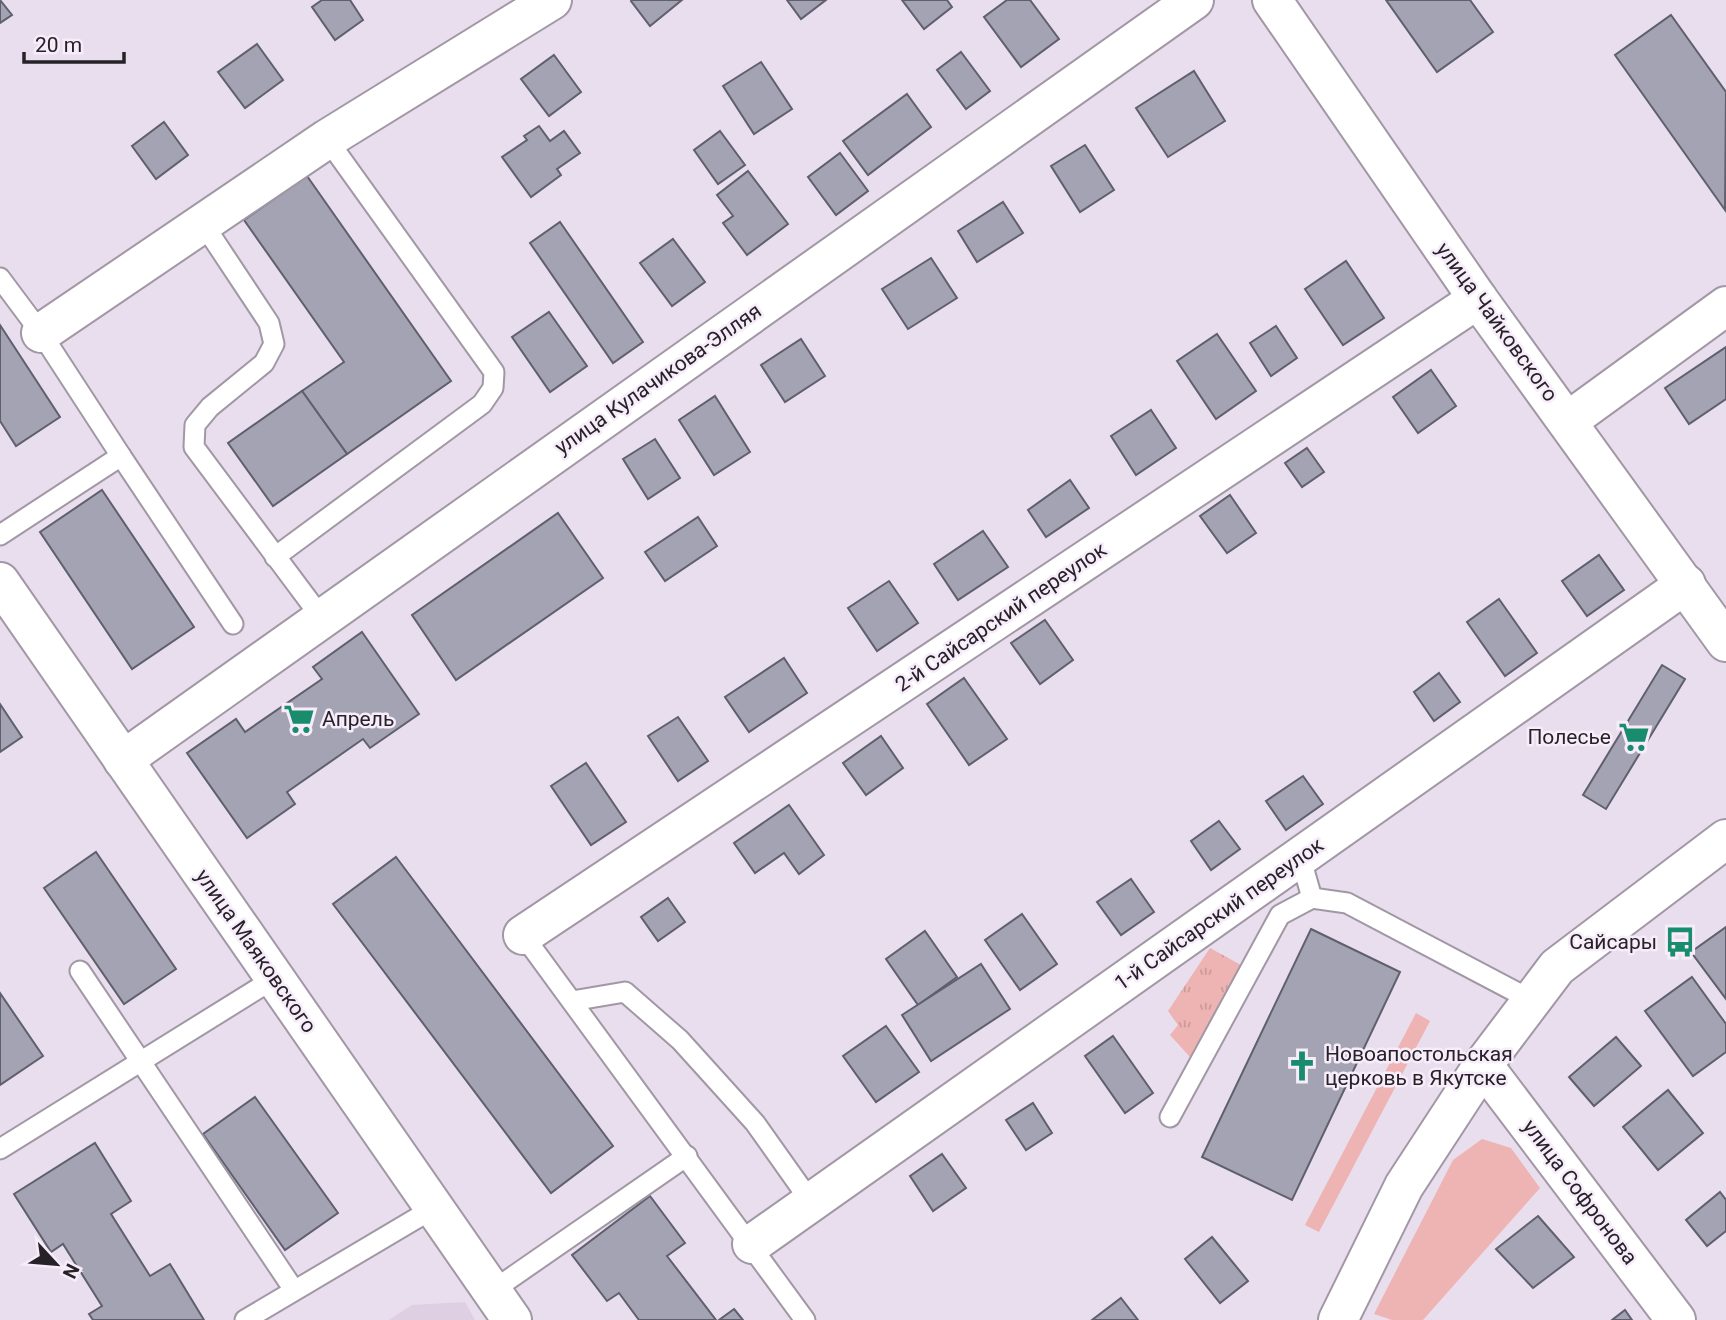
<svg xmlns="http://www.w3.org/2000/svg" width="1726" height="1320" font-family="Roboto,sans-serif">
	<defs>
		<pattern id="park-tufts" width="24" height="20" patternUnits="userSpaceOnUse" patternTransform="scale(1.75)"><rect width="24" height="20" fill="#eeb3b3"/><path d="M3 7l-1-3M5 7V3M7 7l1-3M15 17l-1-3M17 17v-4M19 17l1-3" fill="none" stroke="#cc9a9a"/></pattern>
	</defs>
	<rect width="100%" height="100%" fill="#e9deed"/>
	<path fill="#dfcfe3" d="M 465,1302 L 475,1320 L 389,1320 L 412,1305 Z"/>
	<g fill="#eeb3b3">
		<path d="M 1416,1013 L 1430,1021 L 1319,1232 L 1305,1225 Z"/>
		<path d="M 1482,1139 L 1511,1148 L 1540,1188 L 1423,1320 L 1392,1320 L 1374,1314 L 1453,1160 Z"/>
	</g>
	<path fill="url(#park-tufts)" d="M 1210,948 L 1241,965 L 1190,1057 L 1170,1035 L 1178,1025 L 1168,1011 Z"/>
	<g fill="#a4a3b3" stroke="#5f5f6d" stroke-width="2">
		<path d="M 0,0 L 12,15 L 0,23 Z"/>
		<path d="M 322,0 L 350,0 L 363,20 L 335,40 L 312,7 Z"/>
		<path d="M 682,0 L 650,26 L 631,1 L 632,0 Z"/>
		<path d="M 787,0 L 826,0 L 801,19 Z"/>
		<path d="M 902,0 L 947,0 L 952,7 L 924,29 Z"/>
		<path d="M 1007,0 L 1030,0 L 1059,39 L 1021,67 L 984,17 Z"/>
		<path d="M 1386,0 L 1470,0 L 1493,32 L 1437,72 Z"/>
		<path d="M 1671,15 L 1726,92 L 1725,210 L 1615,55 Z"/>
		<path d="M 257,44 L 283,80 L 245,108 L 218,72 Z"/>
		<path d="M 961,52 L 990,91 L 966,109 L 937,70 Z"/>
		<path d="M 554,55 L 581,92 L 549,116 L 521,79 Z"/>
		<path d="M 761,62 L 792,109 L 754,134 L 723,86 Z"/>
		<path d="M 1194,71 L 1225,121 L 1168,157 L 1136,108 Z"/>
		<path d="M 907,94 L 931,127 L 868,175 L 843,141 Z"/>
		<path d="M 164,122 L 188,155 L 156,179 L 132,146 Z"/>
		<path d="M 539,126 L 550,141 L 564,131 L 580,153 L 557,169 L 561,175 L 531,197 L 502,157 L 527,140 L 524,136 Z"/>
		<path d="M 720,131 L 745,165 L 718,184 L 694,150 Z"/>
		<path d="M 1085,145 L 1114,190 L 1080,212 L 1051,166 Z"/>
		<path d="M 840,153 L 868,191 L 836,215 L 808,177 Z"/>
		<path d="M 748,171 L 788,224 L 747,255 L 723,223 L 733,216 L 717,195 Z"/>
		<path d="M 307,176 L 451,381 L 347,454 L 302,391 L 344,362 L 244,220 Z"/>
		<path d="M 1003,202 L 1023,233 L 977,262 L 958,231 Z"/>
		<path d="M 560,222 L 643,342 L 613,363 L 530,243 Z"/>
		<path d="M 673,239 L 705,282 L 672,306 L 640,263 Z"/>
		<path d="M 931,258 L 957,298 L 908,329 L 882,289 Z"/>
		<path d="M 1346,261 L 1384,318 L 1343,345 L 1305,289 Z"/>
		<path d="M 549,312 L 587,366 L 550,392 L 512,337 Z"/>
		<path d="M 0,325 L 60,417 L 16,446 L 0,421 Z"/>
		<path d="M 1276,326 L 1297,358 L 1271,376 L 1250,343 Z"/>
		<path d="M 1217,334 L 1256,391 L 1216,419 L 1177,361 Z"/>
		<path d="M 801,339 L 825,376 L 785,402 L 761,365 Z"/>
		<path d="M 1726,347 L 1726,399 L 1689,424 L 1665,388 Z"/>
		<path d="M 1431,370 L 1456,406 L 1418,433 L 1393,397 Z"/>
		<path d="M 302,391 L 347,454 L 273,506 L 228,443 Z"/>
		<path d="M 715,396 L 750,452 L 714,475 L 679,420 Z"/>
		<path d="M 1151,410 L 1176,448 L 1136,475 L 1111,436 Z"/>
		<path d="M 655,439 L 680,478 L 648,499 L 623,459 Z"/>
		<path d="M 1307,448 L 1324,472 L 1302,487 L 1285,463 Z"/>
		<path d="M 1070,480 L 1089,508 L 1046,537 L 1028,510 Z"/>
		<path d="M 102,490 L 194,627 L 132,669 L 40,532 Z"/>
		<path d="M 1230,495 L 1256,533 L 1227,553 L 1200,516 Z"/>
		<path d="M 558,513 L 603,578 L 456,680 L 412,615 Z"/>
		<path d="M 698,517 L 717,546 L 665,581 L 645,552 Z"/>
		<path d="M 983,531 L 1008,567 L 958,600 L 934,564 Z"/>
		<path d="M 1599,555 L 1624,590 L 1587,616 L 1562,581 Z"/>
		<path d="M 889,581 L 918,623 L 877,651 L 848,608 Z"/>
		<path d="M 1499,599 L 1537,653 L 1505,676 L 1467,622 Z"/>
		<path d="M 1045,620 L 1073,660 L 1040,684 L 1011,643 Z"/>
		<path d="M 362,632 L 419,714 L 370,748 L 363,739 L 287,792 L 295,804 L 247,838 L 187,753 L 236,719 L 245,732 L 322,679 L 313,667 Z"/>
		<path d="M 784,658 L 807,693 L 749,732 L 725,697 Z"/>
		<path d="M 1662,665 L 1685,679 L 1606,809 L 1583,795 Z"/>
		<path d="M 1439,673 L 1460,702 L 1434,721 L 1414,692 Z"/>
		<path d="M 964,678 L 1007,739 L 969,765 L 927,704 Z"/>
		<path d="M 0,704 L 22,737 L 0,752 Z"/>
		<path d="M 678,717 L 708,761 L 678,781 L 648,736 Z"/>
		<path d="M 881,736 L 903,768 L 866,795 L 843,763 Z"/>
		<path d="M 586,763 L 626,822 L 591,845 L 551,786 Z"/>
		<path d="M 1303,776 L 1323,804 L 1286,830 L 1266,801 Z"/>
		<path d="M 789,805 L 824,855 L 799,874 L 784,853 L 755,873 L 734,843 Z"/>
		<path d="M 1219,821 L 1240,849 L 1211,870 L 1191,841 Z"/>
		<path d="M 96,852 L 176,969 L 124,1004 L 44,888 Z"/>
		<path d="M 396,857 L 613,1146 L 551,1193 L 333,904 Z"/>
		<path d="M 1131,879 L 1154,912 L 1121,935 L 1097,902 Z"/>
		<path d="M 668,898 L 685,922 L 658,941 L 641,917 Z"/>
		<path d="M 1022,914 L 1057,964 L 1020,990 L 985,940 Z"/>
		<path d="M 1726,927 L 1726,999 L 1691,952 Z"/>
		<path d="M 1311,929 L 1400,972 L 1292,1200 L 1202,1157 Z"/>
		<path d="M 925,931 L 957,977 L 918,1005 L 886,959 Z"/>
		<path d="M 981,964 L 1010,1009 L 931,1061 L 902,1015 Z"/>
		<path d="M 1692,977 L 1726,1024 L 1726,1052 L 1693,1076 L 1645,1011 Z"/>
		<path d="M 0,993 L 43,1056 L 0,1085 Z"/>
		<path d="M 886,1026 L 919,1072 L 876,1102 L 843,1056 Z"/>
		<path d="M 1113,1036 L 1153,1093 L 1125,1113 L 1085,1056 Z"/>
		<path d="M 1616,1037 L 1641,1066 L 1594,1106 L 1569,1077 Z"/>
		<path d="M 1668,1090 L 1703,1133 L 1658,1170 L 1623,1127 Z"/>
		<path d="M 255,1097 L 338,1213 L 285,1250 L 203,1134 Z"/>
		<path d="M 1033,1103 L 1052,1133 L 1026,1150 L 1006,1120 Z"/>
		<path d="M 95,1143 L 131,1201 L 111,1214 L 150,1276 L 170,1264 L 204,1320 L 93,1320 L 89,1314 L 102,1306 L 63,1244 L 51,1252 L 14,1194 Z"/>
		<path d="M 942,1154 L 966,1188 L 933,1211 L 910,1176 Z"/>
		<path d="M 1720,1192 L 1726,1200 L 1726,1231 L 1707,1246 L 1686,1220 Z"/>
		<path d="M 650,1196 L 685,1243 L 667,1256 L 716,1320 L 639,1320 L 619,1293 L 607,1301 L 572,1255 Z"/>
		<path d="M 1538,1216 L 1574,1257 L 1533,1288 L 1496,1249 Z"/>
		<path d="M 1212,1237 L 1248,1281 L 1220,1303 L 1185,1259 Z"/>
		<path d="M 1121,1298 L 1138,1320 L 1092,1320 Z"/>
		<path d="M 734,1309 L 743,1320 L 719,1320 Z"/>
		<path d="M 1625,1310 L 1632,1320 L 1612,1320 Z"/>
	</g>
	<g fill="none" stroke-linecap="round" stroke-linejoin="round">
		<g stroke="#a297a5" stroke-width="23">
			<g id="service">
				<path d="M 202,222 L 269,323 L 274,344 L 264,363 L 210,407 L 195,425 L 194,447 L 321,617"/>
				<path d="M 0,278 L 41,333 L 121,456 L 0,535"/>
				<path d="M 121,456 L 233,624"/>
				<path d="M 275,557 L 482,404 L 493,388 L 494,372 L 327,139"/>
				<path d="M 1300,856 L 1312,898"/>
				<path d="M 523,935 L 805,1320"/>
				<path d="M 80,971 L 294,1290"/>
				<path d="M 572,1001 L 625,992 L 680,1040 L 755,1123 L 811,1202"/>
				<path d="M 1170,1117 L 1280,915 L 1312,898 L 1347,903 L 1531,1000"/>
				<path d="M 0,1149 L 275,978"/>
				<path d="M 492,1291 L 687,1156"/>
				<path d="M 245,1320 L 434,1208"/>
			</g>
		</g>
		<g stroke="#a297a5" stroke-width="42">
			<g id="minor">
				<path d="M 41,333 L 327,139 L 552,0"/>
				<path d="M 1568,421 L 1726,306"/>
				<path d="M 0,582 L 512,1320"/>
				<path d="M 123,760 L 1194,0"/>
				<path d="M 523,935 L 1478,299"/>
				<path d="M 1483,1065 L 1676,1320"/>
				<path d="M 752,1244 L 1686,584"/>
			</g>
		</g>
		<g stroke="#a297a5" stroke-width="42">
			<path id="tertiary" d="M 1338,1320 L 1404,1186 L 1483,1065 L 1557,967 L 1726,839"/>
		</g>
		<g stroke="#a297a5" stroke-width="42">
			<path id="secondary" d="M 1272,0 L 1478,299 L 1726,642"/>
		</g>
		<use href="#service" stroke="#fff" stroke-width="19"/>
		<use href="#minor" stroke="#fff" stroke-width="38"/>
		<use href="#tertiary" stroke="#fff" stroke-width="38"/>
		<use href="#secondary" stroke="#fff" stroke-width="38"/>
	</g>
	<defs>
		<g id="supermarket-bare" transform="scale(2.415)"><path d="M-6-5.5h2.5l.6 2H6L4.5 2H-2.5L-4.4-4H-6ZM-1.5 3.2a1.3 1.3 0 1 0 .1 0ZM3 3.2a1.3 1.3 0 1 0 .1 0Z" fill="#188c6d" stroke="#f7ecfa" stroke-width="2.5" paint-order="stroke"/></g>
		<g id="bus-bare" transform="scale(2.415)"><path d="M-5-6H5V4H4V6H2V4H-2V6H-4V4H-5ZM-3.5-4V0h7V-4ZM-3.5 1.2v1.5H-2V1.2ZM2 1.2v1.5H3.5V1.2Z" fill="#188c6d" stroke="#f7ecfa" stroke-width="2.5" paint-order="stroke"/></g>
		<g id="church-bare" transform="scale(2.415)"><path d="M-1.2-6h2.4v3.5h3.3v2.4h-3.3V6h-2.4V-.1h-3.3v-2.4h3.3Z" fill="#188c6d" stroke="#f7ecfa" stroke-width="2.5" paint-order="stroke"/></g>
	</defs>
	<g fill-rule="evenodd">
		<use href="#supermarket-bare" x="299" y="719"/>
		<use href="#supermarket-bare" x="1634" y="737"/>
		<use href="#bus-bare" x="1680" y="942"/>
		<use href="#church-bare" x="1302" y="1066"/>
	</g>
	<g text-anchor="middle" stroke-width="5" stroke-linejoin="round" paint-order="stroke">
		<g font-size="21" fill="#262227" stroke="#f7ecfa">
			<text transform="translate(1497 322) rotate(54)" y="7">улица Чайковского</text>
			<text transform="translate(658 379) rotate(-35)" y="7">улица Кулачикова-Элляя</text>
			<text transform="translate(1001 617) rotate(-34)" y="7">2-й Сайсарский переулок</text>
			<text transform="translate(1219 914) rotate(-35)" y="7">1-й Сайсарский переулок</text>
			<text transform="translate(256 951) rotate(55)" y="7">улица Маяковского</text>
			<text transform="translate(1580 1192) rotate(53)" y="7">улица Софронова</text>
		</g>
		<g font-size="21" fill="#262227" stroke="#f7ecfa" text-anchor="start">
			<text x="322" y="726">Апрель</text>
			<text x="1611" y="744" text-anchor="end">Полесье</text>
			<text x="1657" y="949" text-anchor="end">Сайсары</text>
			<text x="1325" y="1061">Новоапостольская<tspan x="1325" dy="24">церковь в Якутске</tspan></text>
		</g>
	</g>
	<g transform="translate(56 1264) rotate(116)" stroke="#f7ecfa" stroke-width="5" paint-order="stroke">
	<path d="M0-5L12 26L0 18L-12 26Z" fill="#262227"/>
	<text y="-10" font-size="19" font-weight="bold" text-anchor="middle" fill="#262227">N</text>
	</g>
	<path d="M24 52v10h100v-10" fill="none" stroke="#262227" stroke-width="3.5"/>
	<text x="35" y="52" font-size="21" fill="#262227" stroke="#f7ecfa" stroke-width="5" paint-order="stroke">20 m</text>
</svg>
